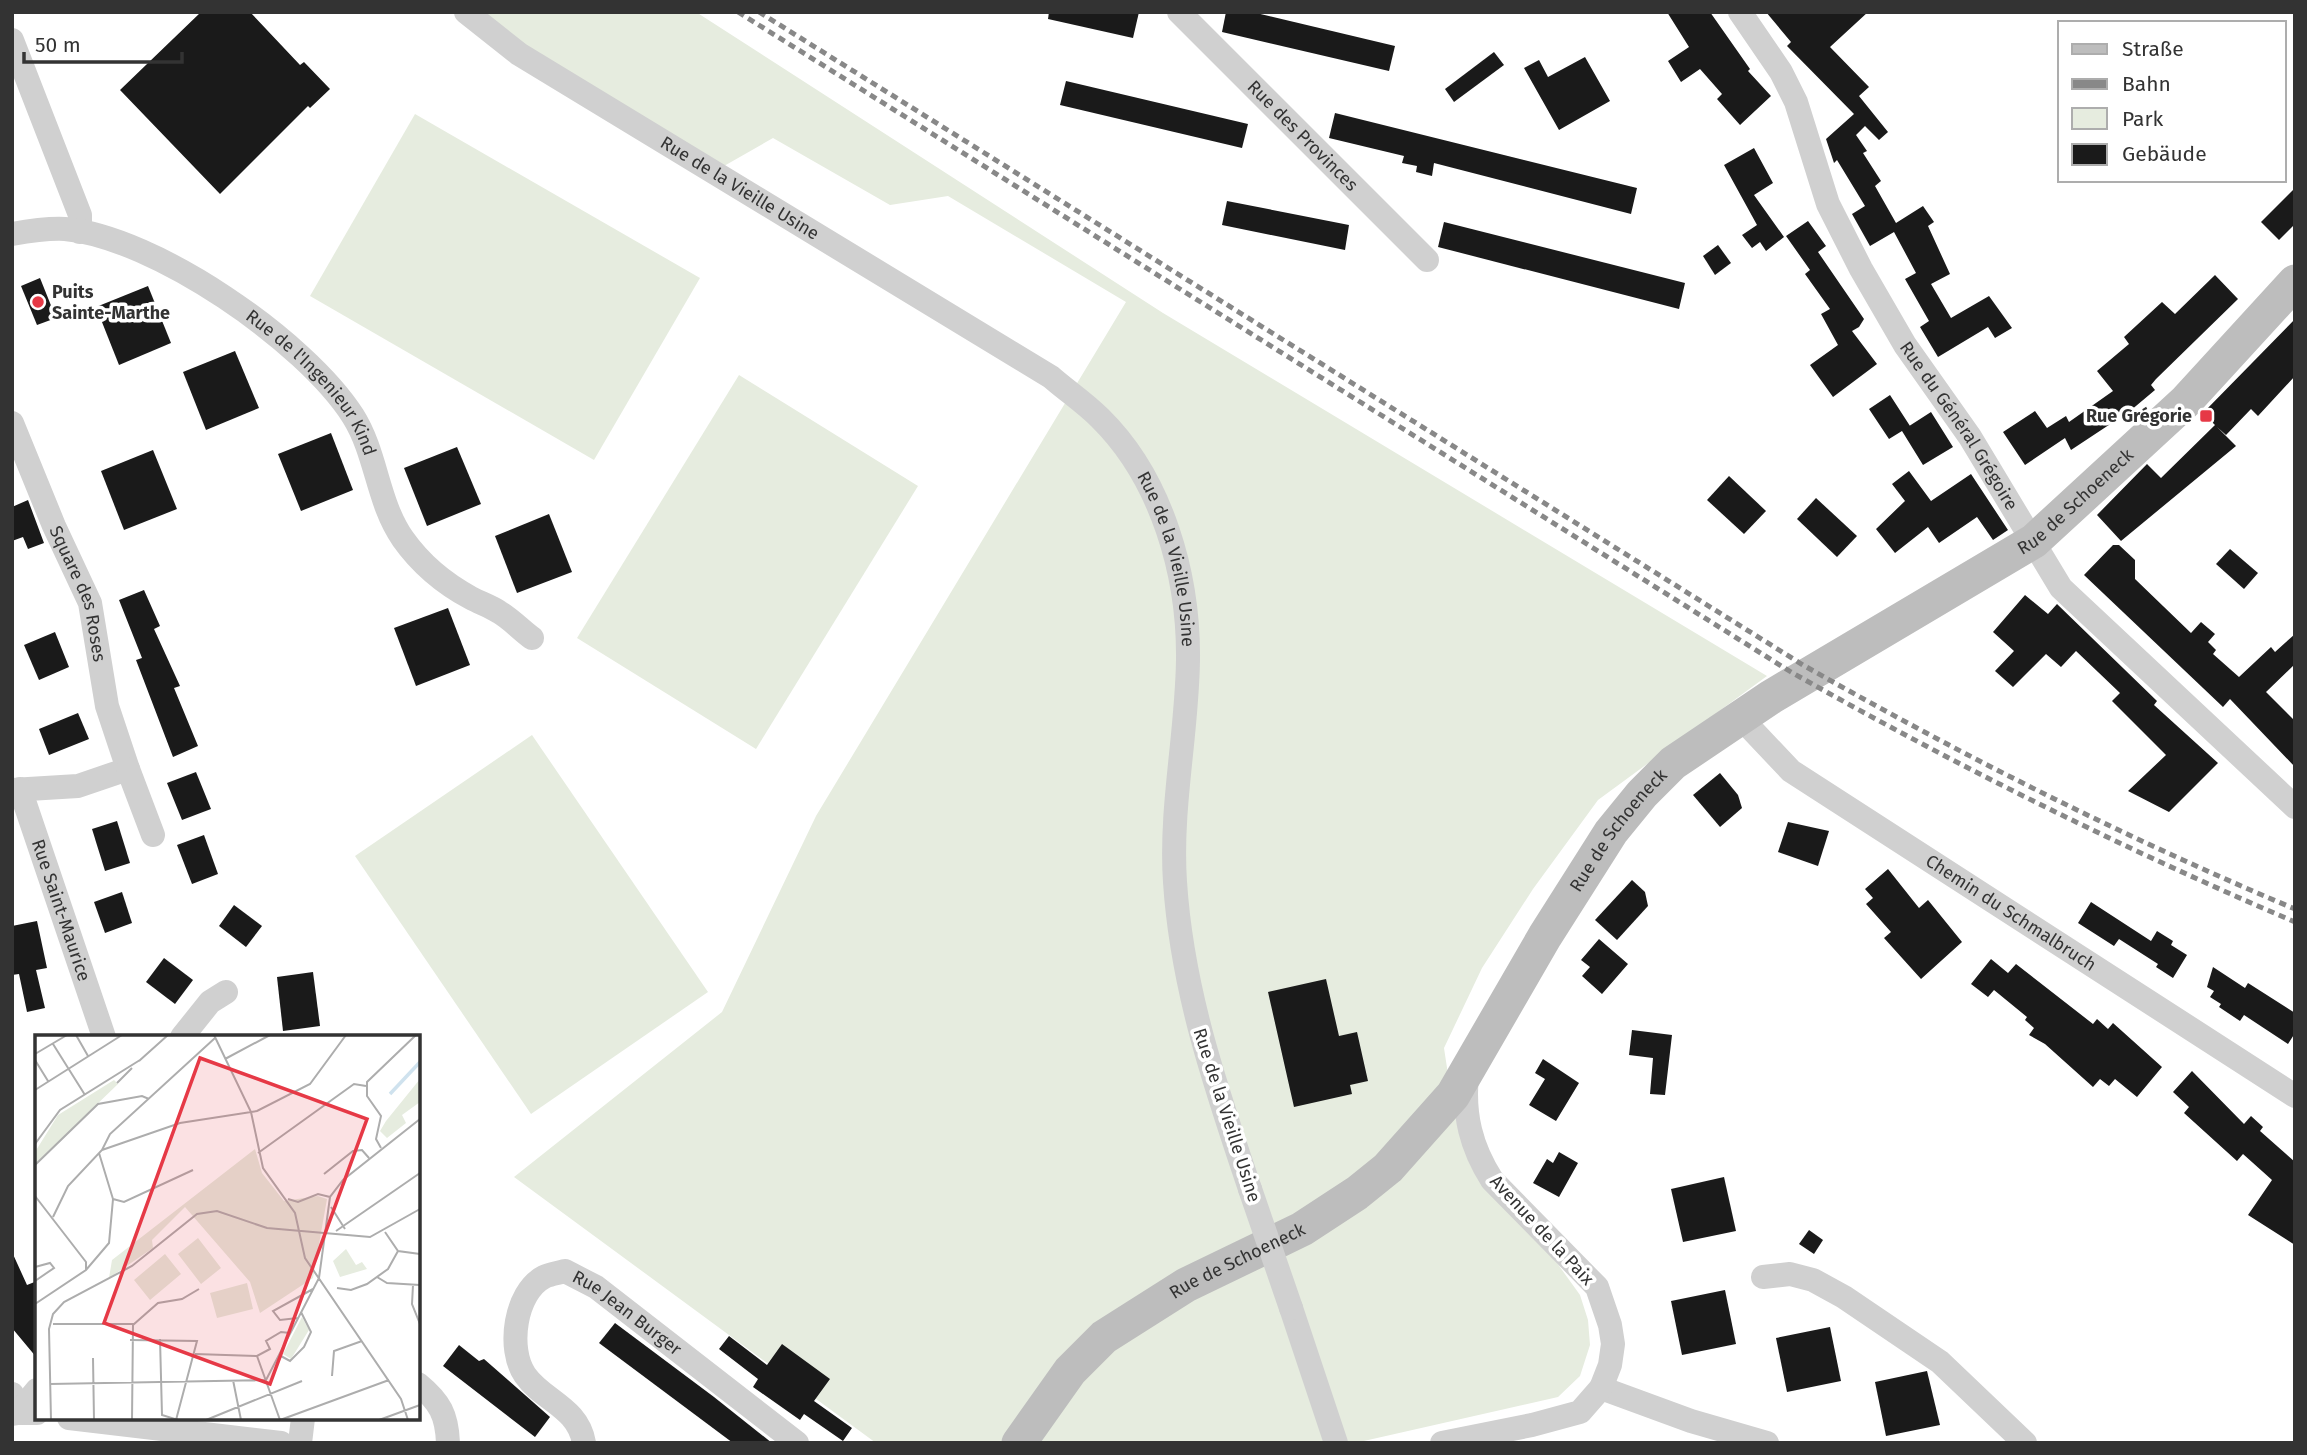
<svg xmlns="http://www.w3.org/2000/svg" width="2307" height="1455" font-family="'Fira Sans',sans-serif">
	<rect width="100%" height="100%" fill="#fff"/>
	<g fill="#e6ecdf">
		<path d="M 474,12 L 696,12 L 1163,313 L 1767,676 L 1598,800 L 1533,889 L 1482,968 L 1444,1048 L 1451,1094 L 1557,1263 L 1580,1295 L 1588,1320 L 1590,1345 L 1580,1376 L 1558,1397 L 1355,1443 L 876,1443 L 514,1177 L 722,1012 L 816,816 L 1126,302 L 948,196 L 890,205 L 773,138 L 717,170 Z"/>
		<path d="M 415,114 L 700,278 L 594,460 L 310,296 Z"/>
		<path d="M 739,375 L 918,486 L 756,749 L 577,638 Z"/>
		<path d="M 532,735 L 708,992 L 531,1114 L 355,856 Z"/>
	</g>
	<g fill="#1a1a1a">
		<path d="M 201,12 L 250,12 L 300,65 L 304,62 L 330,89 L 310,108 L 308,106 L 220,194 L 120,90 Z"/>
		<path d="M 1049,12 L 1139,12 L 1133,38 L 1048,19 Z"/>
		<path d="M 1226,12 L 1252,12 L 1395,46 L 1389,71 L 1222,32 Z"/>
		<path d="M 1667,12 L 1710,12 L 1750,69 L 1748,71 L 1771,96 L 1740,125 L 1717,99 L 1722,94 L 1700,69 L 1681,82 L 1668,61 L 1689,47 Z"/>
		<path d="M 1766,12 L 1868,12 L 1830,47 L 1869,87 L 1859,96 L 1888,132 L 1879,140 L 1865,126 L 1856,135 L 1867,151 L 1863,153 L 1881,181 L 1875,186 L 1896,223 L 1923,206 L 1934,222 L 1928,226 L 1950,274 L 1931,284 L 1951,318 L 1989,296 L 2012,328 L 1995,338 L 1988,327 L 1938,357 L 1920,327 L 1929,321 L 1905,279 L 1916,273 L 1894,232 L 1870,246 L 1852,214 L 1865,206 L 1837,160 L 1834,163 L 1826,139 L 1854,114 L 1787,46 L 1791,42 Z"/>
		<path d="M 1494,52 L 1504,65 L 1454,102 L 1445,89 Z"/>
		<path d="M 1585,57 L 1610,101 L 1559,130 L 1524,68 L 1539,60 L 1548,77 Z"/>
		<path d="M 1066,81 L 1248,124 L 1242,148 L 1060,105 Z"/>
		<path d="M 1335,113 L 1637,188 L 1631,214 L 1434,163 L 1432,176 L 1416,172 L 1417,166 L 1402,163 L 1404,156 L 1329,138 Z"/>
		<path d="M 1754,148 L 1773,183 L 1754,195 L 1784,237 L 1766,251 L 1760,242 L 1752,248 L 1742,235 L 1757,225 L 1724,165 Z"/>
		<path d="M 2295,188 L 2295,224 L 2279,240 L 2261,222 Z"/>
		<path d="M 1227,201 L 1349,225 L 1345,250 L 1222,225 Z"/>
		<path d="M 1808,221 L 1826,246 L 1818,252 L 1864,319 L 1859,327 L 1852,331 L 1877,364 L 1833,397 L 1810,365 L 1838,345 L 1821,314 L 1830,309 L 1805,274 L 1810,270 L 1786,236 Z"/>
		<path d="M 1444,222 L 1685,283 L 1679,309 L 1438,247 Z"/>
		<path d="M 1718,245 L 1731,263 L 1715,275 L 1703,256 Z"/>
		<path d="M 2215,275 L 2238,299 L 2156,379 L 2151,385 L 2155,390 L 2130,411 L 2071,450 L 2065,438 L 2025,465 L 2003,432 L 2035,411 L 2047,428 L 2066,416 L 2069,422 L 2113,391 L 2097,371 L 2129,344 L 2124,337 L 2162,302 L 2175,314 Z"/>
		<path d="M 40,278 L 56,318 L 37,325 L 21,286 Z"/>
		<path d="M 148,286 L 171,343 L 119,365 L 96,307 Z"/>
		<path d="M 2295,319 L 2295,376 L 2258,416 L 2251,409 L 2226,435 L 2217,427 L 2236,446 L 2121,541 L 2097,515 L 2147,464 L 2161,478 L 2215,425 L 2203,413 Z"/>
		<path d="M 235,351 L 259,408 L 206,430 L 183,372 Z"/>
		<path d="M 1890,395 L 1910,426 L 1903,430 L 1931,412 L 1953,447 L 1923,465 L 1902,431 L 1889,439 L 1869,409 Z"/>
		<path d="M 331,433 L 353,490 L 301,511 L 278,454 Z"/>
		<path d="M 457,447 L 481,504 L 427,526 L 404,468 Z"/>
		<path d="M 153,450 L 177,509 L 124,530 L 101,471 Z"/>
		<path d="M 1909,471 L 1931,501 L 1971,474 L 2008,530 L 1993,540 L 1977,517 L 1939,543 L 1928,527 L 1895,553 L 1876,529 L 1905,501 L 1892,484 Z"/>
		<path d="M 1729,476 L 1766,511 L 1744,534 L 1707,500 Z"/>
		<path d="M 1816,498 L 1857,536 L 1837,557 L 1797,519 Z"/>
		<path d="M 28,500 L 44,543 L 28,549 L 23,537 L 12,541 L 12,507 Z"/>
		<path d="M 549,514 L 572,572 L 517,593 L 495,536 Z"/>
		<path d="M 2113,545 L 2119,545 L 2135,560 L 2135,579 L 2191,633 L 2201,622 L 2215,634 L 2208,642 L 2216,650 L 2213,654 L 2239,677 L 2271,647 L 2275,652 L 2295,634 L 2295,664 L 2266,692 L 2295,721 L 2295,767 L 2230,699 L 2223,707 L 2084,575 Z"/>
		<path d="M 2230,549 L 2258,573 L 2244,589 L 2216,564 Z"/>
		<path d="M 144,590 L 160,626 L 154,629 L 180,686 L 174,688 L 198,746 L 173,757 L 136,660 L 142,658 L 119,600 Z"/>
		<path d="M 2025,595 L 2048,614 L 2057,604 L 2157,701 L 2154,705 L 2218,763 L 2169,812 L 2128,791 L 2166,755 L 2112,701 L 2120,693 L 2076,651 L 2061,667 L 2046,654 L 2013,687 L 1995,671 L 2014,651 L 1993,632 Z"/>
		<path d="M 448,608 L 470,665 L 416,686 L 394,628 Z"/>
		<path d="M 55,632 L 69,667 L 39,680 L 24,645 Z"/>
		<path d="M 78,713 L 89,739 L 49,755 L 39,729 Z"/>
		<path d="M 196,772 L 211,809 L 182,820 L 167,783 Z"/>
		<path d="M 1720,773 L 1738,795 L 1742,808 L 1720,827 L 1693,795 Z"/>
		<path d="M 117,821 L 130,863 L 105,871 L 92,829 Z"/>
		<path d="M 1788,822 L 1829,831 L 1818,866 L 1778,852 Z"/>
		<path d="M 204,835 L 218,874 L 192,884 L 177,845 Z"/>
		<path d="M 1888,869 L 1919,908 L 1928,900 L 1962,942 L 1921,979 L 1884,938 L 1891,932 L 1866,904 L 1873,898 L 1865,889 Z"/>
		<path d="M 1632,880 L 1645,892 L 1648,906 L 1617,940 L 1595,920 Z"/>
		<path d="M 122,892 L 132,923 L 105,933 L 94,902 Z"/>
		<path d="M 2091,902 L 2151,941 L 2157,931 L 2173,941 L 2171,945 L 2187,955 L 2173,978 L 2156,967 L 2158,964 L 2119,939 L 2114,946 L 2078,923 Z"/>
		<path d="M 234,905 L 262,926 L 246,947 L 219,926 Z"/>
		<path d="M 37,921 L 47,968 L 36,970 L 45,1008 L 27,1012 L 19,974 L 12,975 L 12,926 Z"/>
		<path d="M 1599,939 L 1628,964 L 1602,994 L 1582,976 L 1590,967 L 1581,960 Z"/>
		<path d="M 164,958 L 193,980 L 175,1004 L 146,982 Z"/>
		<path d="M 1991,959 L 2008,973 L 2016,964 L 2093,1024 L 2097,1019 L 2108,1029 L 2113,1023 L 2162,1067 L 2137,1097 L 2115,1079 L 2109,1086 L 2100,1079 L 2093,1087 L 2045,1044 L 2029,1035 L 2034,1028 L 2025,1020 L 2027,1017 L 1994,990 L 1988,997 L 1971,984 Z"/>
		<path d="M 2213,967 L 2245,988 L 2248,983 L 2295,1013 L 2295,1033 L 2288,1044 L 2244,1015 L 2240,1021 L 2219,1007 L 2221,1004 L 2210,997 L 2214,991 L 2207,987 Z"/>
		<path d="M 313,972 L 320,1026 L 283,1031 L 277,977 Z"/>
		<path d="M 1326,979 L 1339,1036 L 1357,1032 L 1368,1081 L 1350,1085 L 1352,1094 L 1294,1107 L 1268,992 Z"/>
		<path d="M 1632,1030 L 1672,1035 L 1665,1095 L 1650,1094 L 1653,1058 L 1629,1055 Z"/>
		<path d="M 1543,1059 L 1579,1083 L 1556,1121 L 1529,1105 L 1545,1079 L 1535,1073 Z"/>
		<path d="M 2192,1071 L 2244,1124 L 2251,1116 L 2263,1127 L 2260,1131 L 2295,1162 L 2295,1245 L 2248,1215 L 2272,1180 L 2243,1154 L 2237,1161 L 2184,1113 L 2189,1107 L 2173,1092 Z"/>
		<path d="M 1559,1152 L 1578,1163 L 1559,1197 L 1533,1183 L 1547,1159 L 1553,1163 Z"/>
		<path d="M 1724,1177 L 1736,1231 L 1683,1242 L 1671,1189 Z"/>
		<path d="M 1809,1230 L 1823,1240 L 1814,1254 L 1799,1244 Z"/>
		<path d="M 12,1252 L 27,1285 L 37,1281 L 37,1358 L 12,1328 Z"/>
		<path d="M 1725,1290 L 1736,1344 L 1682,1355 L 1671,1301 Z"/>
		<path d="M 615,1323 L 714,1397 L 772,1443 L 733,1443 L 599,1343 Z"/>
		<path d="M 1830,1327 L 1841,1381 L 1787,1392 L 1776,1338 Z"/>
		<path d="M 729,1336 L 767,1365 L 782,1344 L 830,1379 L 814,1401 L 852,1428 L 843,1441 L 804,1414 L 800,1420 L 753,1387 L 758,1379 L 719,1349 Z"/>
		<path d="M 459,1345 L 479,1361 L 484,1359 L 550,1417 L 535,1437 L 443,1366 Z"/>
		<path d="M 1927,1371 L 1940,1425 L 1886,1436 L 1875,1382 Z"/>
	</g>
	<g fill="none" stroke-linecap="round" stroke-linejoin="round">
		<g stroke="#d0d0d0" stroke-width="24">
			<path id="s1" d="M 466,12 L 519,54 L 1051,377 C 1067,391 1085,403 1100,418 C 1162,479 1189,575 1188,660 C 1187,735 1170,808 1175,882 C 1182,990 1216,1088 1250,1189"/>
			<path id="s2" d="M 1179,12 L 1427,260"/>
			<path id="s3" d="M 1740,12 L 1781,72 L 1796,102 L 1828,204 L 1861,269 L 1905,345 L 1970,437 L 2061,588 L 2295,807"/>
			<path d="M 12,40 L 80,215 L 80,232"/>
			<path id="s4" d="M 12,234 C 29,231 47,228 65,229 C 155,237 305,341 353,416 C 377,454 377,502 403,539 C 420,563 445,584 471,598 C 480,603 490,606 499,612 C 511,619 521,630 532,638"/>
			<path id="s5" d="M 12,423 L 54,526 L 90,603 L 107,706 L 128,769 L 78,786 L 12,790"/>
			<path id="s6" d="M 1740,717 L 1791,771 L 2295,1096"/>
			<path d="M 128,769 L 153,835"/>
			<path id="s7" d="M 20,789 L 104,1037"/>
			<path d="M 182,1037 L 210,1002 L 226,992"/>
			<path d="M 1763,1277 L 1790,1274 L 1813,1280 L 1844,1297 L 1940,1362 L 2025,1443"/>
			<path d="M 1291,1308 L 1336,1443"/>
			<path d="M 418,1384 C 440,1402 447,1415 448,1443"/>
			<path d="M 1601,1388 L 1691,1421 L 1767,1443"/>
			<path d="M 12,1394 L 18,1413 L 37,1413"/>
			<path d="M 12,1414 L 18,1413 L 37,1390"/>
			<path d="M 69,1418 L 281,1443"/>
			<path d="M 300,1443 L 303,1418"/>
			<path id="s8" d="M 584,1443 C 578,1407 543,1401 525,1375 C 507,1349 515,1292 544,1277 C 550,1274 559,1273 565,1271 L 596,1287 L 797,1443"/>
			<path d="M 1442,1443 L 1532,1425 L 1580,1412 L 1601,1388 L 1610,1365 L 1613,1344 L 1610,1325 L 1597,1287 L 1492,1180 C 1471,1147 1463,1115 1467,1075"/>
		</g>
		<path stroke="#bdbdbd" stroke-width="35" id="s9" d="M 1019,1443 L 1070,1371 L 1104,1337 L 1186,1285 L 1302,1229 L 1357,1193 L 1388,1168 L 1453,1095 L 1545,936 L 1611,832 L 1642,794 L 1673,763 L 1771,697 L 2034,541 L 2186,401 L 2295,282"/>
		<g stroke="#888" stroke-width="5" stroke-dasharray="7 5" stroke-linecap="butt">
			<path d="M 738,12 L 1791,672 C 1955,765 2122,848 2295,922"/>
			<path d="M 759,12 L 1803,665 C 1963,756 2126,838 2295,909"/>
		</g>
		<path stroke="#d0d0d0" stroke-width="24" d="M 1250,1189 L 1291,1308"/>
	</g>
	<g fill="#e63946" stroke="#fff" stroke-width="2.5">
		<circle cx="38" cy="302" r="7"/>
		<rect x="2199" y="409" width="14" height="14" rx="3.5"/>
	</g>
	<g text-anchor="middle" stroke-width="7" stroke-linejoin="round" paint-order="stroke">
		<g font-size="18" fill="#333" stroke="#fff">
			<text dy="6" stroke="none"><textPath href="#s2" startOffset="175">Rue des Provinces</textPath></text>
			<text dy="6" stroke="none"><textPath href="#s1" startOffset="326">Rue de la Vieille Usine</textPath></text>
			<text dy="6" stroke="none"><textPath href="#s4" startOffset="352">Rue de l'Ingenieur Kind</textPath></text>
			<text dy="6" stroke="none"><textPath href="#s3" startOffset="471">Rue du Général Grégoire</textPath></text>
			<text dy="6" stroke="none"><textPath href="#s9" startOffset="1446">Rue de Schoeneck</textPath></text>
			<text dy="6" stroke="none"><textPath href="#s1" startOffset="914">Rue de la Vieille Usine</textPath></text>
			<text dy="6" stroke="none"><textPath href="#s5" startOffset="184">Square des Roses</textPath></text>
			<text dy="6" stroke="none"><textPath href="#s9" startOffset="878">Rue de Schoeneck</textPath></text>
			<text dy="6" stroke="none"><textPath href="#s7" startOffset="128">Rue Saint-Maurice</textPath></text>
			<text dy="6" stroke="none"><textPath href="#s6" startOffset="336">Chemin du Schmalbruch</textPath></text>
			<text transform="translate(1227 1115) rotate(72)" y="6">Rue de la Vieille Usine</text>
			<text transform="translate(1542 1230) rotate(47)" y="6">Avenue de la Paix</text>
			<text dy="6" stroke="none"><textPath href="#s9" startOffset="290">Rue de Schoeneck</textPath></text>
			<text dy="6" stroke="none"><textPath href="#s8" startOffset="298">Rue Jean Burger</textPath></text>
		</g>
		<g font-size="18" font-weight="bold" fill="#333" stroke="#fff" text-anchor="start">
			<text x="52" y="298">Puits<tspan x="52" dy="21">Sainte-Marthe</tspan></text>
			<text x="2192" y="422" text-anchor="end">Rue Grégorie</text>
		</g>
	</g>
	<g transform="translate(35 1035)">
		<rect width="385" height="385" fill="#fff"/>
		<path d="M 385,44 L 385,67 L 367,80 L 371,88 L 352,103 L 345,96 L 351,86 ZM 79,45 L 83,49 L 0,129 L 0,117 L 23,80 ZM 220,114 L 227,138 L 249,166 L 283,161 L 292,164 L 278,243 L 225,278 L 215,247 L 150,172 L 117,205 L 118,213 L 74,243 L 77,225 ZM 163,203 L 186,233 L 166,249 L 143,219 ZM 311,214 L 321,230 L 327,227 L 332,234 L 305,242 L 298,226 ZM 130,219 L 146,239 L 115,265 L 99,245 ZM 212,248 L 218,274 L 182,283 L 175,258 ZM 267,282 L 274,295 L 256,324 L 248,319 Z" fill="#e6ecdf"/>
		<path fill="none" stroke="#cfe2ee" stroke-width="3.5" d="M 355,59 L 385,27"/>
		<path fill="none" stroke="#adadad" stroke-width="2" d="M 41,0 L 53,21M 179,0 L 216,77 L 228,133 L 260,178 L 270,223 L 366,364 L 373,385M 18,9 L 50,60M 0,19 L 32,0M 190,24 L 235,0M 0,25 L 13,46M 104,26 L 133,0M 82,48 L 97,33M 0,55 L 87,0M 0,109 L 25,75 L 105,25M 346,113 L 341,104 L 346,81 L 332,61 L 332,47 L 381,0M 67,115 L 145,88 L 222,76 L 275,49 L 311,0M 223,118 L 319,49 L 331,51M 0,130 L 63,69 L 107,61 L 114,64M 289,139 L 318,116 L 327,115 L 334,123M 0,161 L 51,227 L 51,235M 78,164 L 89,167 L 158,135M 253,164 L 263,167 L 283,159 L 295,162M 296,172 L 310,194M 18,182 L 33,151 L 67,115 L 75,99 L 180,3M 301,196 L 385,138M 350,197 L 363,216 L 385,219M 0,232 L 15,228 L 19,233 L 0,246M 342,242 L 352,248 L 385,250M 378,250 L 377,269 L 385,289M 302,253 L 316,255 L 332,249 L 353,234 L 363,216M 0,269 L 51,235 L 74,208 L 78,164 L 64,118M 263,283 L 245,285 L 238,276 L 278,254M 18,289 L 99,289M 125,304 L 127,380 L 143,385M 95,305 L 162,306 L 141,385M 160,319 L 222,321 L 235,314 L 231,306 L 246,297 L 255,298M 244,320 L 255,326 L 269,312 L 276,297 L 266,277M 222,321 L 245,385M 58,323 L 59,385M 297,341 L 299,316 L 327,306M 198,345 L 206,385M 15,349 L 231,345 L 284,243 L 295,162 L 308,145 L 385,84M 16,385 L 14,294 L 18,279 L 29,267 L 97,231 L 162,179 L 182,176 L 232,193 L 335,202 L 385,174M 97,385 L 98,290 L 123,268 L 147,264 L 164,254M 171,385 L 267,346M 245,385 L 354,345M 344,385 L 385,370"/>
		<path fill="#e63946" fill-opacity="0.15" stroke="#e63946" stroke-width="3.5" d="M 165,23 L 332,84 L 235,349 L 69,288 Z"/>
		<rect width="385" height="385" fill="none" stroke="#333" stroke-width="3.5"/>
	</g>
	<rect width="2307" height="1455" fill="none" stroke="#333333" stroke-width="28"/>
	<rect x="2058" y="21" width="228" height="161" fill="#ffffff" stroke="#adadad" stroke-width="2"/>
	<rect x="2072" y="44" width="35" height="10" fill="#bdbdbd" stroke="#adadad" stroke-width="2"/>
	<text x="2122" y="56" font-size="21" fill="#333333">Straße</text>
	<rect x="2072" y="79" width="35" height="10" fill="#888888" stroke="#adadad" stroke-width="2"/>
	<text x="2122" y="91" font-size="21" fill="#333333">Bahn</text>
	<rect x="2072" y="108" width="35" height="21" fill="#e6ecdf" stroke="#adadad" stroke-width="2"/>
	<text x="2122" y="126" font-size="21" fill="#333333">Park</text>
	<rect x="2072" y="144" width="35" height="21" fill="#1a1a1a" stroke="#adadad" stroke-width="2"/>
	<text x="2122" y="161" font-size="21" fill="#333333">Gebäude</text>
	<path d="M24 52v10h158v-10" fill="none" stroke="#333333" stroke-width="3.5"/>
	<text x="35" y="52" font-size="21" fill="#333333" stroke="#ffffff" stroke-width="5" paint-order="stroke">50 m</text>
</svg>
